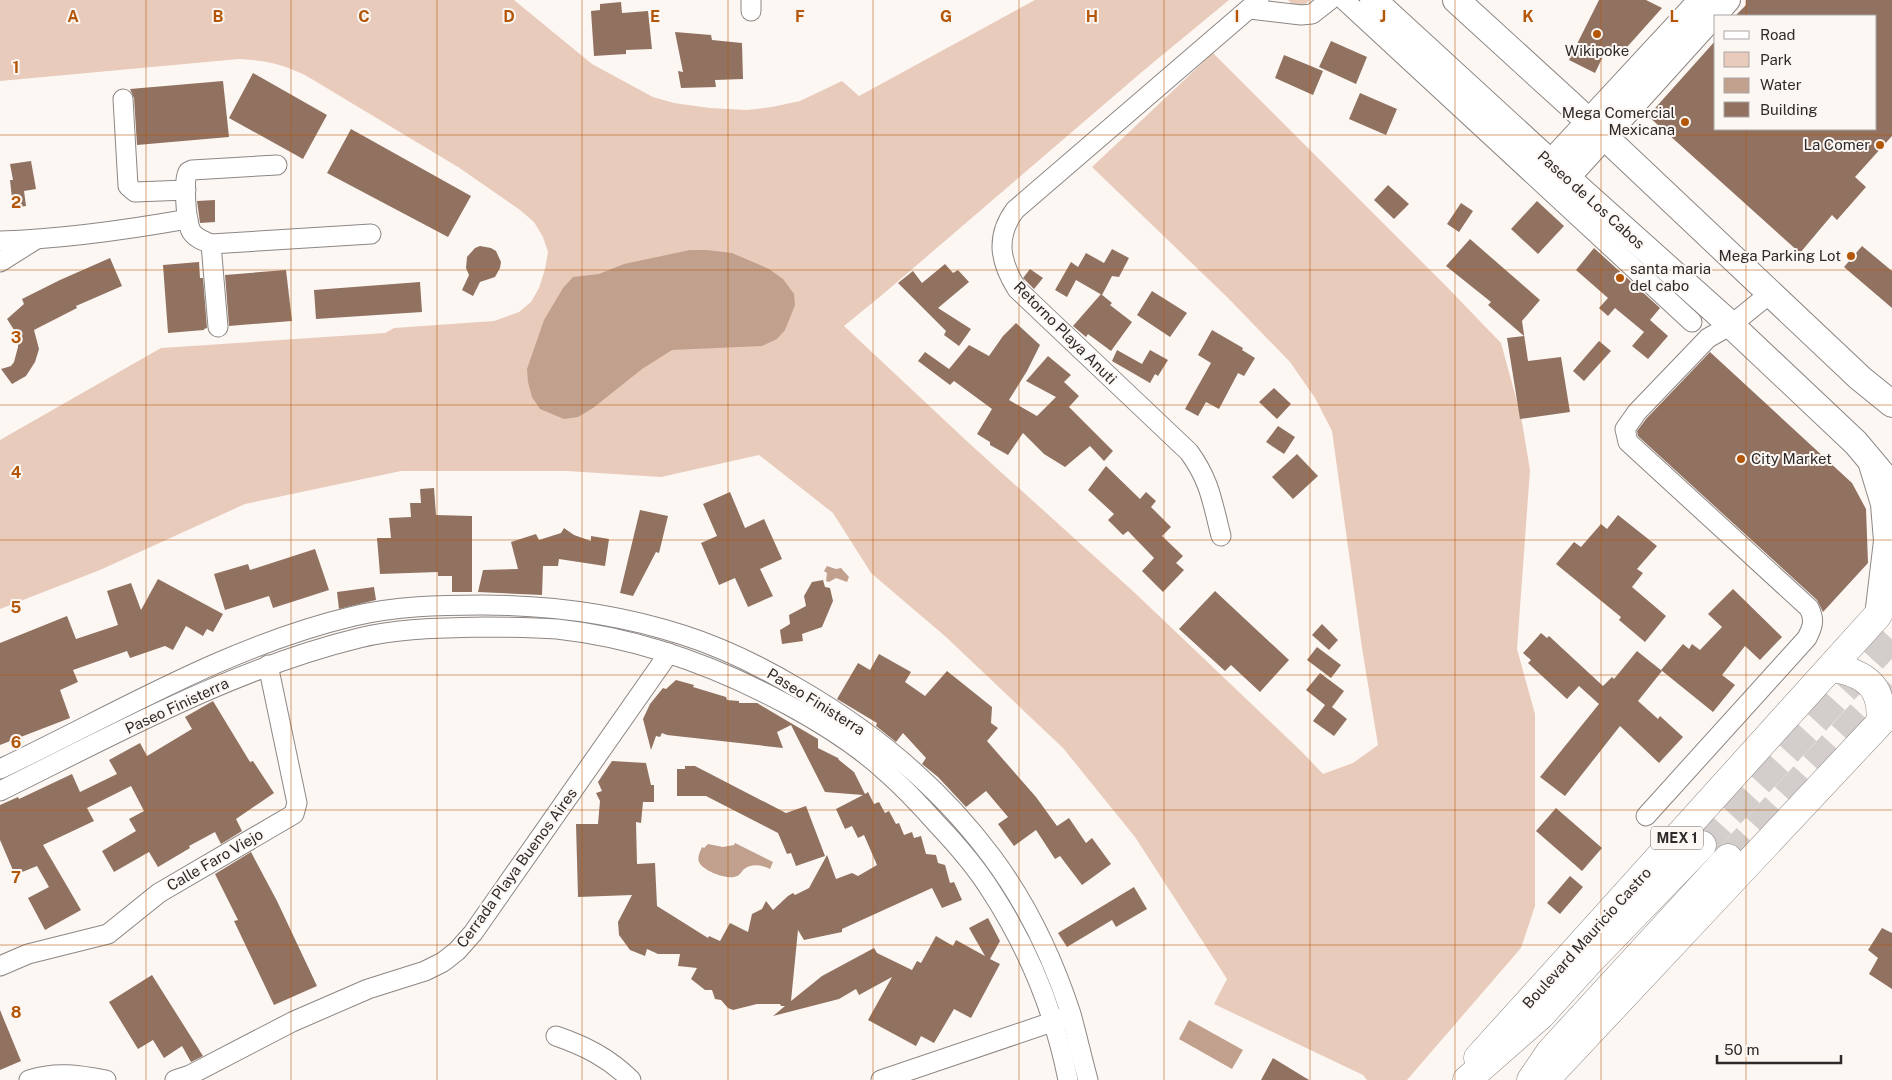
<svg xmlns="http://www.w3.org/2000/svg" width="1892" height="1080" font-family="'Public Sans',sans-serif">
	<rect width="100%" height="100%" fill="#fdf7f4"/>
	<g fill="#e9cbbb">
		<path d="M 0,0 L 514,0 L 592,64 L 653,97 L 674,103 L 710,108 L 747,110 L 772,107 L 800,101 L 842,81 L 859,96 L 1035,0 L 1229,0 L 1143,71 L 882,295 L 844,326 L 971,445 L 1135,593 L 1301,751 L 1323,774 L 1353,763 L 1378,745 L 1362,648 L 1332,431 L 1315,398 L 1290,362 L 1228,298 L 1092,167 L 1213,53 L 1447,287 L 1501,343 L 1521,416 L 1530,470 L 1517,649 L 1535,714 L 1535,906 L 1521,948 L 1407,1080 L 1367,1080 L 1363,1075 L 1214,1004 L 1227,979 L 1135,837 L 1063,748 L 946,637 L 871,573 L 833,513 L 759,455 L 661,477 L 567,471 L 401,471 L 245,504 L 100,570 L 0,609 L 0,440 L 161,348 L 385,333 L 394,328 L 494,321 L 519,312 L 531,302 L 539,288 L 545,269 L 548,252 L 543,237 L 534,222 L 520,210 L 458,167 L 305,75 C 279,63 267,61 239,59 L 0,81 Z"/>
		<path d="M 1288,0 L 1310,0 L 1302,7 L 1294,6 Z"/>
	</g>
	<g fill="#c1a08d">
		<path d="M 690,250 L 707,250 L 732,253 L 769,269 L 783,279 L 794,294 L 795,305 L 785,330 L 777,339 L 762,346 L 672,350 L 642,369 L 593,408 L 578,417 L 564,419 L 540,409 L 532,397 L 528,382 L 527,369 L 544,320 L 563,288 L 573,277 L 599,274 L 624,264 Z"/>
		<path d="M 827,566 L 836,569 L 841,568 L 849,577 L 847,582 L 836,578 L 829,582 L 826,581 L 827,573 L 824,571 Z"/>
		<path d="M 735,843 L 773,862 L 770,869 C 762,865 751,863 743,870 C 741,873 739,876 734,877 C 726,879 703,871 699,862 C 697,857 700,852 702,847 L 704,848 L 708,844 L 723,847 L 734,845 Z"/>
		<path d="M 1189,1020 L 1243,1050 L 1232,1069 L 1179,1039 Z"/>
	</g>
	<g fill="#917260">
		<path d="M 1599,0 L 1646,0 L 1662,8 L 1619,56 L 1606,50 L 1595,73 L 1569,60 Z"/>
		<path d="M 1746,0 L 1892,0 L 1892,136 L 1855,177 L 1866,187 L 1837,220 L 1832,215 L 1800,253 L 1648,116 L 1716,40 L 1716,129 L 1876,129 L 1876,16 L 1735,16 L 1746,5 Z"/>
		<path d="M 621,2 L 622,13 L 648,11 L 652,49 L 626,50 L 626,54 L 594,56 L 591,11 L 600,10 L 600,4 Z"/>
		<path d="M 675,32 L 711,35 L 712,40 L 742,43 L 743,79 L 715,80 L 716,87 L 681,88 L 678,71 L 683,72 Z"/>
		<path d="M 1331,41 L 1367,57 L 1356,84 L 1319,67 Z"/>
		<path d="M 1284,55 L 1323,71 L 1313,95 L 1275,78 Z"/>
		<path d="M 253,73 L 327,115 L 303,159 L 229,118 Z"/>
		<path d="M 223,81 L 229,137 L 137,145 L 134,98 L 130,89 Z"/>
		<path d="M 1360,93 L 1397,109 L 1386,135 L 1349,119 Z"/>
		<path d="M 351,129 L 471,196 L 448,237 L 327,173 Z"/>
		<path d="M 31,161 L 36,189 L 24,191 L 26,206 L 13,208 L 10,180 L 13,180 L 10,164 Z"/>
		<path d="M 1388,185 L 1409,204 L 1394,219 L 1374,200 Z"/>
		<path d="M 215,200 L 215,222 L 200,223 L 197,201 Z"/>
		<path d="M 1537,201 L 1564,226 L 1538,254 L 1511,229 Z"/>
		<path d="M 1461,203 L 1473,211 L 1459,232 L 1447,224 Z"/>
		<path d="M 1470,239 L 1540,300 L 1522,321 L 1528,361 L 1561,357 L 1570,412 L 1520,419 L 1507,338 L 1524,336 L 1488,305 L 1491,302 L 1446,266 Z"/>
		<path d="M 480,246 L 491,248 L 496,251 L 501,262 L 500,268 L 495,277 L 480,282 L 473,296 L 462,290 L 469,275 L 466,268 L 467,257 L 475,248 Z"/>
		<path d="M 1862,246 L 1892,271 L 1892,308 L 1844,267 Z"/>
		<path d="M 1594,248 L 1660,308 L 1650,320 L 1668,336 L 1648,359 L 1632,346 L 1644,332 L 1615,308 L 1608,316 L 1599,308 L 1608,298 L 1576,270 Z"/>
		<path d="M 1112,249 L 1129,258 L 1119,277 L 1112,276 L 1102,295 L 1076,280 L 1067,297 L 1055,290 L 1071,262 L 1078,267 L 1086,253 L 1104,263 Z"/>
		<path d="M 110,258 L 122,286 L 76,306 L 77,308 L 34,330 L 39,349 L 35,362 L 26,376 L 12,384 L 1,369 L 11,366 L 14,362 L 18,347 L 18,336 L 7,319 L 24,304 L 22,299 L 60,280 Z"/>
		<path d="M 199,262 L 200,278 L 203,278 L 207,328 L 204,329 L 204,330 L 168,333 L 163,265 Z"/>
		<path d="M 945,264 L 953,273 L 958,270 L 969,282 L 938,308 L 971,329 L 959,346 L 944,335 L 946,331 L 898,283 L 913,271 L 922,283 Z"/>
		<path d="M 1030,269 L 1043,278 L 1034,289 L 1023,278 Z"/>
		<path d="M 286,270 L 292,321 L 229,326 L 225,275 Z"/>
		<path d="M 420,282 L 422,312 L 316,319 L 314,290 Z"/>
		<path d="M 1152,291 L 1187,313 L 1170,337 L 1137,315 Z"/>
		<path d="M 1101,294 L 1112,303 L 1110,305 L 1132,322 L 1111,351 L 1088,334 L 1086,337 L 1073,326 Z"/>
		<path d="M 1016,323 L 1040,345 L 1027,371 L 1009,400 L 1037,416 L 1056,397 L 1026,381 L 1048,356 L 1071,375 L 1064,382 L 1079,396 L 1069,407 L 1113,451 L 1104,461 L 1090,446 L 1065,467 L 1044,454 L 1023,433 L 1008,455 L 990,445 L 990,442 L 977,434 L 992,409 L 954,381 L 950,385 L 918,361 L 925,352 L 949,369 L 969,345 L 989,356 L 1003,336 Z"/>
		<path d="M 1212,330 L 1243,348 L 1242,350 L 1255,358 L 1244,376 L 1238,373 L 1219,409 L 1206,402 L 1198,416 L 1185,409 L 1211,363 L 1198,355 Z"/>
		<path d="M 1599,341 L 1611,351 L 1584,381 L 1573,371 Z"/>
		<path d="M 1117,350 L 1142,364 L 1150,350 L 1168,360 L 1158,376 L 1155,374 L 1150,383 L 1112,361 Z"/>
		<path d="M 1710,352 L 1852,483 L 1866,509 L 1868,563 L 1823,612 L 1817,600 L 1638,436 L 1637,431 L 1646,419 Z"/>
		<path d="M 1274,388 L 1291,404 L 1277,419 L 1259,402 Z"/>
		<path d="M 1278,426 L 1295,437 L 1284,454 L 1266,442 Z"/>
		<path d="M 1297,454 L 1318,476 L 1293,499 L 1272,477 Z"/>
		<path d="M 1106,466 L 1140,499 L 1146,492 L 1156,501 L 1151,507 L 1171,527 L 1162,536 L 1183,556 L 1176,563 L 1184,570 L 1163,592 L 1142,571 L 1154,558 L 1128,531 L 1123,535 L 1108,520 L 1114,514 L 1088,490 Z"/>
		<path d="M 434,488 L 436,515 L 472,516 L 472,592 L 452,592 L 452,576 L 438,576 L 438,572 L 380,574 L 377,538 L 391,538 L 389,518 L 411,517 L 410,503 L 421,503 L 420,489 Z"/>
		<path d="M 730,492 L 745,528 L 764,519 L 782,559 L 760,569 L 773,596 L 748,607 L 735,578 L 719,585 L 701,543 L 717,536 L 703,504 Z"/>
		<path d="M 640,510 L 668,516 L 659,553 L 656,552 L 633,596 L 620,593 Z"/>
		<path d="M 1618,515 L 1657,546 L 1637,569 L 1643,573 L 1632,587 L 1666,616 L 1645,642 L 1619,620 L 1621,617 L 1556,564 L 1574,542 L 1581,547 L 1601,524 L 1607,529 Z"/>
		<path d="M 564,528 L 574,535 L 591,541 L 591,536 L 609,539 L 605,566 L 559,559 L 558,566 L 543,566 L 542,595 L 478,592 L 483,570 L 518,569 L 511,542 L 536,534 L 539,540 L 561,533 Z"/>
		<path d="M 315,549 L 329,590 L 273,608 L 269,596 L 225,610 L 214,574 L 248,564 L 250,570 Z"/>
		<path d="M 158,579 L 223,614 L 213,632 L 207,629 L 203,636 L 186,626 L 173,650 L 165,646 L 130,658 L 127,651 L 73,670 L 78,682 L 60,690 L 70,718 L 0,745 L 0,643 L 67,616 L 76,639 L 118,625 L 107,591 L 131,583 L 141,610 Z"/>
		<path d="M 823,580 L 825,587 L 830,588 L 833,601 L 822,627 L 802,634 L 803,641 L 782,644 L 780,630 L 790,624 L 789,615 L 806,606 L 804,596 L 812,582 Z"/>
		<path d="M 374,587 L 376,600 L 339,609 L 337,592 Z"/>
		<path d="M 1733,589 L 1782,637 L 1760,660 L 1745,646 L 1722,675 L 1735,685 L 1713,712 L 1661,670 L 1683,644 L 1689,649 L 1692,644 L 1700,650 L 1722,627 L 1708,614 Z"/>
		<path d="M 1215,591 L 1289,660 L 1260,692 L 1231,665 L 1225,671 L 1179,629 Z"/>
		<path d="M 1322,624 L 1338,640 L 1329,650 L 1312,635 Z"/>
		<path d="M 1541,633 L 1547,638 L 1549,636 L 1603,686 L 1612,677 L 1614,679 L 1637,651 L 1662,671 L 1638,701 L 1658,719 L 1660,716 L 1683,737 L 1659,763 L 1620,726 L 1565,796 L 1540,777 L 1599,704 L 1579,686 L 1567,699 L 1528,663 L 1531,660 L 1523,653 Z"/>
		<path d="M 1317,647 L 1341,665 L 1331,678 L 1307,660 Z"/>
		<path d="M 879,654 L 911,672 L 905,682 L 925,696 L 947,671 L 992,707 L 991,723 L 998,728 L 987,741 L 1036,797 L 1057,826 L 1069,818 L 1086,843 L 1092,838 L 1111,864 L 1082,885 L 1060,856 L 1055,859 L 1036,830 L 1014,846 L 998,824 L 1008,817 L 986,791 L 966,807 L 938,777 L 922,764 L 926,758 L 903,733 L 896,742 L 876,726 L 877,723 L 837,699 L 858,663 L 870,670 Z"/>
		<path d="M 1320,673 L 1344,691 L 1332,707 L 1347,719 L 1334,736 L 1313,721 L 1325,705 L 1306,690 Z"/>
		<path d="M 676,680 L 694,685 L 693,687 L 726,697 L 727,700 L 739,701 L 739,703 L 757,703 L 818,739 L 818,748 L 838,758 L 839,760 L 854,772 L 865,794 L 868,792 L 874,804 L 879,802 L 885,813 L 889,811 L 896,824 L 899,823 L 904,835 L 912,832 L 914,838 L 921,836 L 926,854 L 936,855 L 938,863 L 945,865 L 950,883 L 954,882 L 962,900 L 942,908 L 932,888 L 842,929 L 842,932 L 804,940 L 798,930 L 791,1001 L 822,976 L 874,948 L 877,953 L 912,970 L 917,961 L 921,963 L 936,936 L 953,946 L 956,940 L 985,956 L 969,928 L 988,918 L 1000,941 L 990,959 L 1000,964 L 971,1018 L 954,1009 L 934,1043 L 921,1036 L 916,1046 L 868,1020 L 892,977 L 859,995 L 856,989 L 839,999 L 773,1016 L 785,1006 L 781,1006 L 780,1004 L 757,1004 L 733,1010 L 728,1008 L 721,1000 L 715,999 L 712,990 L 705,990 L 691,979 L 697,968 L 678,966 L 680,954 L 658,954 L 647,949 L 645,956 L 630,950 L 619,935 L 618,922 L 632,895 L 578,897 L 576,824 L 598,824 L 600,801 L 596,793 L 602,791 L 598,782 L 612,761 L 646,763 L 651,785 L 654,785 L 654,802 L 643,802 L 641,823 L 636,822 L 637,864 L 655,863 L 657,906 L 708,938 L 709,936 L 720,941 L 730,923 L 748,932 L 752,914 L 762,909 L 766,901 L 773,910 L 788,896 L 793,893 L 795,895 L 809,888 L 827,855 L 836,879 L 852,873 L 858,876 L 877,865 L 864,835 L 858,838 L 852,826 L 845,829 L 836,809 L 863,795 L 825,792 L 791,725 L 777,732 L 783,748 L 667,735 L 662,733 L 660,737 L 656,736 L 651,750 L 643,719 L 650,704 L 663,688 L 666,689 Z"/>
		<path d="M 213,701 L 250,762 L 253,761 L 274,793 L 236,819 L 242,831 L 221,844 L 215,832 L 189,846 L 190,848 L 158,867 L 149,852 L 114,872 L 102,851 L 136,831 L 129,819 L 144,811 L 131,786 L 87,808 L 94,821 L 43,845 L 81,910 L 45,930 L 28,898 L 49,887 L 37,866 L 15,875 L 0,840 L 0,805 L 18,797 L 19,799 L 72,774 L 80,792 L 117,774 L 109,760 L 140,743 L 147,756 L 192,729 L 185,717 Z"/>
		<path d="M 685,766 L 695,766 L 786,813 L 806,806 L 825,856 L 796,866 L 791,853 L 787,854 L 778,833 L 706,796 L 677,796 L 677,769 L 685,769 Z"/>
		<path d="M 1556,808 L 1602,848 L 1582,871 L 1536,831 Z"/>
		<path d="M 251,852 L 277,901 L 317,986 L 274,1005 L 234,921 L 238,920 L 215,874 Z"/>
		<path d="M 1570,876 L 1583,887 L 1560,914 L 1547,903 Z"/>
		<path d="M 1134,887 L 1147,909 L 1116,927 L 1112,920 L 1067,947 L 1058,933 Z"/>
		<path d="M 1882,928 L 1892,933 L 1892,989 L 1869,974 L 1878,958 L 1868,950 Z"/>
		<path d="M 152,975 L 193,1040 L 203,1056 L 191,1062 L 182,1046 L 164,1058 L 153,1040 L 138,1049 L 109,1002 Z"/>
		<path d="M 0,1010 L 21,1061 L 0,1070 Z"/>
		<path d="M 1273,1058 L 1309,1080 L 1261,1080 Z"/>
	</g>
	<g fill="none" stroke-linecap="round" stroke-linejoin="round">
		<g stroke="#d3cecb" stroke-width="28" stroke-dasharray="28 14" stroke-linecap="butt">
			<path d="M 1702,845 L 1892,638"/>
			<path d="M 1728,858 L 1892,680"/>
		</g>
		<g stroke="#8c8784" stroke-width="21">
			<g id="minor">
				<path d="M 751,0 L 751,11"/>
				<path d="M 1344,0 L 1692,322"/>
				<path d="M 1250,9 L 1301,15 L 1312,14 L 1330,0"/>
				<path d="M 123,99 L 128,186 L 135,192 L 186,190"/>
				<path d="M 277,165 L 192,170 L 188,172 C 183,181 186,221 191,231 C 195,238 204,241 211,244 L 371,234"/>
				<path d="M 0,241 C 63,239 126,230 188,219"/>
				<path d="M 211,244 L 218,327"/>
				<path d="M 0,262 L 35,240"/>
				<path d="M 1221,536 C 1212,501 1210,481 1189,452 L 1017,289 C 1000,262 995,237 1015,210 L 1259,0"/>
				<path d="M 0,769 C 116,714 227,646 354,616 C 396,606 440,605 482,605 C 550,605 618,614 683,635 C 724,648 762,667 799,689 C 875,733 939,786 992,857 C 1027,904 1053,959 1071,1014 C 1077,1036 1082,1058 1088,1080"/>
				<path d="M 0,791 C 116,734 232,669 359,638 C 399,628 442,628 484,627 C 508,627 533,627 557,629 C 639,638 716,666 788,705 C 823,724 857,745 886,772 C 904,788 921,806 937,824 C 957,845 976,867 991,891 C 1028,948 1055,1014 1068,1080"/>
				<path d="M 1646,816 L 1807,638 C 1813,626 1815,620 1809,608 L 1628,442 L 1625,429 L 1637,412 L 1708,338 L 1731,325 L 1772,292"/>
				<path d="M 0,966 L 28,954 L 108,934 L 159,893 L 294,814 L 297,803 L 268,665"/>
				<path d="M 556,1036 C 585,1046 609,1058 631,1080"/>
				<path d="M 29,1080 C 56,1071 79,1075 106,1080"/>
				<path d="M 175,1080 L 190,1075 L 292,1022 L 368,989 L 425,971 L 443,962 L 457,951 L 473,933 L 669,653"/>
				<path d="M 881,1080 L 1064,1018"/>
			</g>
		</g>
		<g stroke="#8c8784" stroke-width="26">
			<g id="tertiary">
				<path d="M 1550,163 L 1701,0"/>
				<path d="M 1567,178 L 1728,0"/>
				<path d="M 1870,461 L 1883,504 L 1886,541 L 1877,616"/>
			</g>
		</g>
		<g stroke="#8c8784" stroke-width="28">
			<g id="secondary">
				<path d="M 1373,0 L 1567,178 L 1731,325 L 1856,443 L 1892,486"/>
				<path d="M 1456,0 L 1570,104 L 1860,378 L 1892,404"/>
			</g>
		</g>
		<g stroke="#8c8784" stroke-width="29">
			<g id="primary">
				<path d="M 1830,669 C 1849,668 1875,679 1879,701 C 1881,707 1880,714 1881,720"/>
				<path d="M 1478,1058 L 1877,616 L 1892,592"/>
				<path d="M 1545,1080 L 1892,710"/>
			</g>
		</g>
		<g stroke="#8c8784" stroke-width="29">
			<g id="trunk">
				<path d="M 1467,1080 L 1541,1015 L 1587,964 L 1702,845"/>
				<path d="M 1531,1080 L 1550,1052 L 1728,858"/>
			</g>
		</g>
		<use href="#minor" stroke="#fff" stroke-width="19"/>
		<use href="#tertiary" stroke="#fff" stroke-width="24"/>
		<use href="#secondary" stroke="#fff" stroke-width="26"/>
		<use href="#primary" stroke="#fff" stroke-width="28"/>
		<use href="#trunk" stroke="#fff" stroke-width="28"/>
	</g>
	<path fill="none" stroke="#b45607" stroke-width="1" stroke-opacity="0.55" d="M 146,0 L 146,1080M 291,0 L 291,1080M 437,0 L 437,1080M 582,0 L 582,1080M 728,0 L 728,1080M 873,0 L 873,1080M 1019,0 L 1019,1080M 1164,0 L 1164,1080M 1310,0 L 1310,1080M 1455,0 L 1455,1080M 1601,0 L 1601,1080M 1746,0 L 1746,16M 1746,129 L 1746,1080M 0,135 L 1892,135M 0,270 L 1892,270M 0,405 L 1892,405M 0,540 L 1892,540M 0,675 L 1892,675M 0,810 L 1892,810M 0,945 L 1892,945"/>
	<g fill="#b45607" stroke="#fdf7f4" stroke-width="2">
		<circle cx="1597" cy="34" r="5"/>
		<circle cx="1685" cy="122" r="5"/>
		<circle cx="1880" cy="145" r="5"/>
		<circle cx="1851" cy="256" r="5"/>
		<circle cx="1620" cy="278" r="5"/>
		<circle cx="1741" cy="459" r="5"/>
	</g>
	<g text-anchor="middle" stroke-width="4" stroke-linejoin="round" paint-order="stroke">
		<rect fill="#fdf7f4" stroke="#6b6866" stroke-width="1" x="1651" y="826.5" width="52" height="23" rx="4"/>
		<g font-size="14" font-weight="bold" fill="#2d2a29">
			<text x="1677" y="843">MEX 1</text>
		</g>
		<g font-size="15" fill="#2d2a29" stroke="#fdf7f4" text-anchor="end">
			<text x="1597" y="56" text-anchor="middle">Wikipoke</text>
			<text x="1675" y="118">Mega Comercial<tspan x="1675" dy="17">Mexicana</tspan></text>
			<text x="1870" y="150">La Comer</text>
			<text x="1841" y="261">Mega Parking Lot</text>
			<text x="1630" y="274" text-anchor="start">santa maria<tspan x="1630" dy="17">del cabo</tspan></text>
			<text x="1751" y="464" text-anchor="start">City Market</text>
		</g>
		<g font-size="15" fill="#2d2a29" stroke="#fdf7f4">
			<text transform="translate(1591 200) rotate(42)" y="5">Paseo de Los Cabos</text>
			<text transform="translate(1065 333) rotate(45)" y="5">Retorno Playa Anuti</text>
			<text transform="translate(816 702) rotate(32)" y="5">Paseo Finisterra</text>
			<text transform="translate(177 706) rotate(-25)" y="5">Paseo Finisterra</text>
			<text transform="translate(215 860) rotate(-30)" y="5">Calle Faro Viejo</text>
			<text transform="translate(517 868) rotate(-54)" y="5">Cerrada Playa Buenos Aires</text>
			<text transform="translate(1587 938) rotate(-48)" y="5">Boulevard Mauricio Castro</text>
		</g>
	</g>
	<g font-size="16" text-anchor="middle" font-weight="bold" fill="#b45607" stroke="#fdf7f4" stroke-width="4" stroke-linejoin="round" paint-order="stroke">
		<text x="73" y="22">A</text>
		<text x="218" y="22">B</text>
		<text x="364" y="22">C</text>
		<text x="509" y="22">D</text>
		<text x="655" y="22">E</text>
		<text x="800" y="22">F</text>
		<text x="946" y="22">G</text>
		<text x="1092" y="22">H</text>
		<text x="1237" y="22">I</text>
		<text x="1383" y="22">J</text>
		<text x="1528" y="22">K</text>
		<text x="1674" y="22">L</text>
		<text x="16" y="73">1</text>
		<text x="16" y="208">2</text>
		<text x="16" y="343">3</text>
		<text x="16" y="478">4</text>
		<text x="16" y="613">5</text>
		<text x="16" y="748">6</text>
		<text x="16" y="883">7</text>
		<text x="16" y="1018">8</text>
	</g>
	<rect x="1714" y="15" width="162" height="115" fill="#fdf7f4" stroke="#aaa5a3"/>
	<rect x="1724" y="31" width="25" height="8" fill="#ffffff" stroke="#aaa5a3"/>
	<text x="1760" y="40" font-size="15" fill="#2d2a29">Road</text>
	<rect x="1724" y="52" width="25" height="15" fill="#e9cbbb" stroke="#aaa5a3"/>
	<text x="1760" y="65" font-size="15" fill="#2d2a29">Park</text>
	<rect x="1724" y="78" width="25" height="15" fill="#c1a08d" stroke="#aaa5a3"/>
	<text x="1760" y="90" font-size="15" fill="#2d2a29">Water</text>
	<rect x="1724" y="102" width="25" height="15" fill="#917260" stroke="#aaa5a3"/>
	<text x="1760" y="115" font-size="15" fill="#2d2a29">Building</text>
	<path d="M1717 1055v8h124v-8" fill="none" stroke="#2d2a29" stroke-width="2.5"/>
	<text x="1724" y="1055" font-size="15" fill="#2d2a29" stroke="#fdf7f4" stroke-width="4" paint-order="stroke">50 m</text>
</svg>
